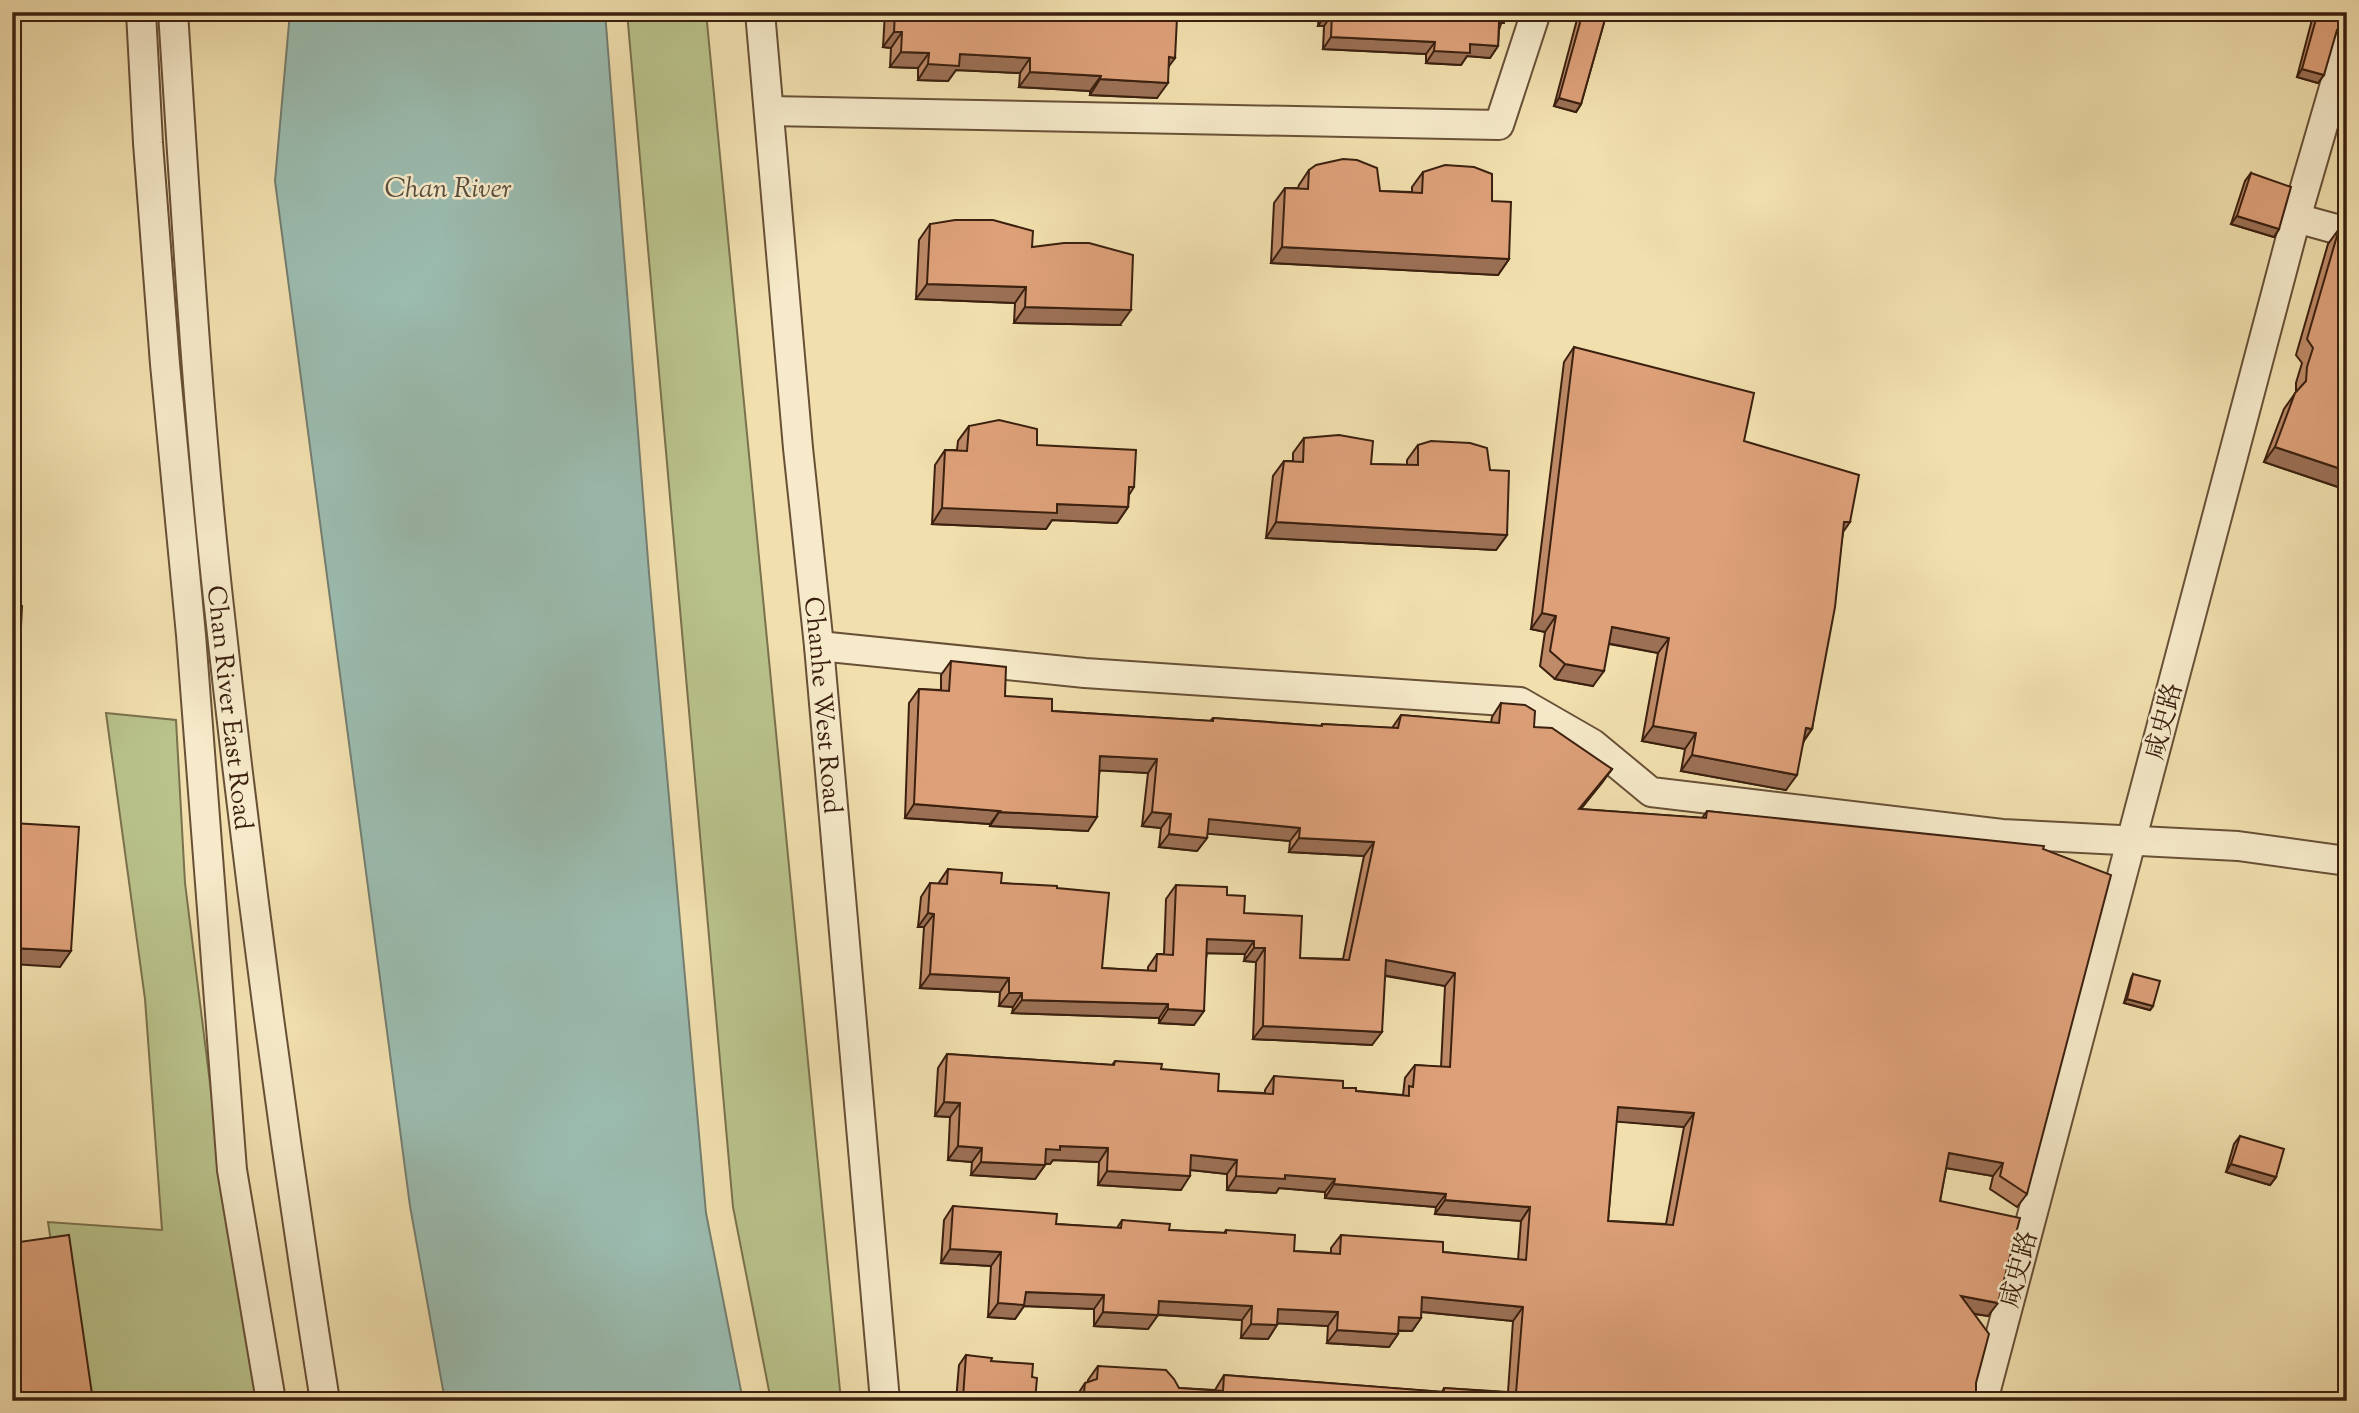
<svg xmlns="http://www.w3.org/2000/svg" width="2359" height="1413" font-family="'Sorts Mill Goudy','Noto Serif SC',serif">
	<rect width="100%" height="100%" fill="#f1dfae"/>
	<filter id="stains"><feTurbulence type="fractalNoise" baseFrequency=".00286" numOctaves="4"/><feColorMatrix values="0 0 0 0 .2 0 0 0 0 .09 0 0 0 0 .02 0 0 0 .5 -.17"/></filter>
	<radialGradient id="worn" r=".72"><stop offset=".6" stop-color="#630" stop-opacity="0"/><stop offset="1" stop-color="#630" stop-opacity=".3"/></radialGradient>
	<g fill="#b9c28b" stroke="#7a714d" stroke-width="2">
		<path d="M 627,12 L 706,12 L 841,1401 L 771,1401 L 733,1207 Z"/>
		<path d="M 106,713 L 176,720 L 185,883 L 218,1147 L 257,1401 L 75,1401 L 48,1222 L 162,1230 L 145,999 Z"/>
	</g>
	<path fill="#9bbcb0" stroke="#757e70" stroke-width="2" d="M 290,12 L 605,12 L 649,573 L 706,1213 L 743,1401 L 445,1401 L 410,1206 L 275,181 Z"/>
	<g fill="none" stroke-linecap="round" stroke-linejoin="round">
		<g stroke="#685037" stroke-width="32">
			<g id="minor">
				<path d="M 141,12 L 148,143 L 165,364 L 191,635 L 232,1170 L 271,1401"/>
				<path id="s1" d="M 173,12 C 186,211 197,410 219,607 C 248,872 283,1137 325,1401"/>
				<path id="s2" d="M 760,12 L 798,448 L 819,646 L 885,1401"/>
				<path d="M 769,111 L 1499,125 L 1536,12"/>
				<path d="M 2296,218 L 2347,232"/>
				<path d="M 819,646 L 1085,673 L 1520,702 L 1593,744 L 1651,792 L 2002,834 L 2238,846 L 2347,861"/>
				<path d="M 1983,1401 L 2296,218 L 2347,43"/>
			</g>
		</g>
		<use href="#minor" stroke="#f6eaca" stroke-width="28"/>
	</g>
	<g fill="#be8a68" stroke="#3b200f" stroke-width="2" fill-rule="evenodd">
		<path d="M 885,12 L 1101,12 L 1101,14 L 1169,66 L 1157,98 L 1090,95 L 1090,91 L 1019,87 L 1020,73 L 956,70 L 948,81 L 918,80 L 918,68 L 890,67 L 891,48 L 883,47 Z"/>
		<path d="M 1319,12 L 1505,12 L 1499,30 L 1498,46 L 1490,58 L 1467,56 L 1461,65 L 1426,63 L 1426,54 L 1323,49 L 1324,26 L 1318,26 Z"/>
		<path d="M 1579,12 L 1607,12 L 1581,104 L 1576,112 L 1554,106 Z"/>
		<path d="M 2314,12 L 2347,12 L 2347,23 L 2344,27 L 2337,30 L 2318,83 L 2297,77 Z"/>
		<path d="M 1309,170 L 1380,191 L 1412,192 L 1412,187 L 1423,172 L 1492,201 L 1509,259 L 1498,275 L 1271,263 L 1274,203 L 1285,188 L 1298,188 L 1299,185 Z"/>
		<path d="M 2251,173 L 2279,229 L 2274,237 L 2231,224 L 2245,181 Z"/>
		<path d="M 2347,193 L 2347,207 L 2343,203 Z"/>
		<path d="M 930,224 L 1032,247 L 1120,325 L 1014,323 L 1015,303 L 916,299 L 919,240 Z"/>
		<path d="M 2339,229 L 2347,230 L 2347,490 L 2264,462 L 2284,409 L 2296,392 L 2296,383 L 2302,363 L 2296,355 L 2328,244 Z"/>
		<path d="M 1574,347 L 1744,441 L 1843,533 L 1812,729 L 1804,741 L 1786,790 L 1681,771 L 1685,749 L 1642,741 L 1658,653 L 1609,644 L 1593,686 L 1555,679 L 1540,666 L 1545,632 L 1531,629 L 1564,362 Z"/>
		<path d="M 969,426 L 1037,445 L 1134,487 L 1129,495 L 1128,507 L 1117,523 L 1052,520 L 1046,529 L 932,524 L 935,465 L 945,450 L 957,450 L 958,441 Z"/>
		<path d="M 1304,438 L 1371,464 L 1407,465 L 1407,460 L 1418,445 L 1490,470 L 1507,535 L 1496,550 L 1266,538 L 1273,476 L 1284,461 L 1293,461 L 1293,453 Z"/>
		<path d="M 951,661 L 1005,696 L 1052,711 L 1210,721 L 1213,718 L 1321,726 L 1322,724 L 1392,728 L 1401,715 L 1491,723 L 1492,717 L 1501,703 L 1534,727 L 1612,769 L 1581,809 L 1702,818 L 1707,811 L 2043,849 L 2027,1194 L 2017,1207 L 1990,1189 L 1993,1176 L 1946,1168 L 1940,1201 L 1988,1316 L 1974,1314 L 1976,1391 L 1979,1401 L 1075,1401 L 1076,1397 L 1085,1383 L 1088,1382 L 1088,1380 L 1098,1366 L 1179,1388 L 1215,1390 L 1224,1375 L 1442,1392 L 1444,1388 L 1508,1392 L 1513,1321 L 1421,1312 L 1421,1318 L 1412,1331 L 1398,1331 L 1398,1334 L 1389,1347 L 1327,1343 L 1328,1326 L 1278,1323 L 1268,1339 L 1241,1338 L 1242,1320 L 1158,1315 L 1148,1329 L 1094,1326 L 1094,1309 L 1024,1306 L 1015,1319 L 988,1317 L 991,1266 L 941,1263 L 944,1220 L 953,1206 L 1056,1224 L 1117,1228 L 1122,1220 L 1169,1230 L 1224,1233 L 1226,1230 L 1294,1251 L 1331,1253 L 1331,1248 L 1341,1235 L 1443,1252 L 1518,1260 L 1521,1221 L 1435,1214 L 1436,1207 L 1325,1198 L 1325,1192 L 1279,1188 L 1276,1193 L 1227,1190 L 1227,1174 L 1190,1170 L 1181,1190 L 1098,1185 L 1099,1162 L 1053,1160 L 1050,1164 L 1045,1164 L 1045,1165 L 1035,1179 L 971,1175 L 972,1162 L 948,1160 L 950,1117 L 935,1116 L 938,1068 L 947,1054 L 1112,1065 L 1115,1061 L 1161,1069 L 1218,1091 L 1265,1093 L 1265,1090 L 1274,1076 L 1356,1091 L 1403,1095 L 1405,1078 L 1415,1065 L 1441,1067 L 1445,986 L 1385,976 L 1372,1045 L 1253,1039 L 1256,962 L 1244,961 L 1245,954 L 1207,953 L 1194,1025 L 1159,1023 L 1159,1018 L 1012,1013 L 1013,1007 L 999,1006 L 1000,992 L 920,988 L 924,927 L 918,927 L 921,897 L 930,883 L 938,884 L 948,869 L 1001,883 L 1057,888 L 1102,968 L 1148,971 L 1148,967 L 1157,954 L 1164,954 L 1166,899 L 1176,885 L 1227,895 L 1244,913 L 1300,958 L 1343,959 L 1364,856 L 1289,852 L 1290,841 L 1207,833 L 1207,838 L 1197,851 L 1159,847 L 1161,828 L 1142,826 L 1148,773 L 1100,770 L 1088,831 L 990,826 L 990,824 L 905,818 L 909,703 L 919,689 L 941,690 L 941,675 ZM 1616,1121 L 1684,1127 L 1666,1224 L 1608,1221 Z"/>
		<path d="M 2133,974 L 2153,1006 L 2150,1010 L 2124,1003 L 2131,978 Z"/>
		<path d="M 2240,1136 L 2276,1177 L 2270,1185 L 2226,1172 L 2234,1144 Z"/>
		<path d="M 966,1355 L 991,1361 L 1032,1377 L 1035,1401 L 956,1401 L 959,1365 Z"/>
	</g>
	<g fill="#9b7055" stroke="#3b200f" stroke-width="2">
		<path d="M 1326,14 L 1332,14 L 1324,26 L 1318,26 Z"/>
		<path d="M 2347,20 L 2347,23 L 2344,27 L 2336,31 L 2342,23 Z"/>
		<path d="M 894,32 L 902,32 L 891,48 L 883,47 Z"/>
		<path d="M 1331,37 L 1435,42 L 1426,54 L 1323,49 Z"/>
		<path d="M 1470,44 L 1498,46 L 1490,58 L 1467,56 L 1461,65 L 1426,63 L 1434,51 Z"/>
		<path d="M 901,52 L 929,53 L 918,68 L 890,67 Z"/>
		<path d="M 960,54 L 1030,58 L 1020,73 L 956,70 L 948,81 L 918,80 L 928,64 Z"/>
		<path d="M 1169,57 L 1175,58 L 1164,73 Z"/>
		<path d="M 2302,69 L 2324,75 L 2318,83 L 2297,77 Z"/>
		<path d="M 1030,72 L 1101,76 L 1090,91 L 1019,87 Z"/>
		<path d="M 1100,79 L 1168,83 L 1157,98 L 1090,95 Z"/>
		<path d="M 1559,98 L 1581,104 L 1576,112 L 1554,106 Z"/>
		<path d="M 2237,216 L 2279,229 L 2274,237 L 2231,224 Z"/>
		<path d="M 1282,247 L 1509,259 L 1498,275 L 1271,263 Z"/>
		<path d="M 927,284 L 1026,287 L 1015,303 L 916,299 Z"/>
		<path d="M 1025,307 L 1131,310 L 1120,325 L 1014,323 Z"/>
		<path d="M 2275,447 L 2347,471 L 2347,490 L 2264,462 Z"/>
		<path d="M 1057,504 L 1128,507 L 1117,523 L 1052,520 L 1046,529 L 932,524 L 942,508 Z"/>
		<path d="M 1276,522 L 1507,535 L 1496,550 L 1266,538 Z"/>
		<path d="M 1844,522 L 1850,522 L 1839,538 Z"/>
		<path d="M 1542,613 L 1556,616 L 1545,632 L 1531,629 Z"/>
		<path d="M 1612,627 L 1669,638 L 1658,653 L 1601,642 Z"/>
		<path d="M 1565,664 L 1604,671 L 1593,686 L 1555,679 Z"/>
		<path d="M 12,686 L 18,687 L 12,695 Z"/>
		<path d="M 1653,726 L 1696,733 L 1685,749 L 1642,741 Z"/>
		<path d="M 1806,728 L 1812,729 L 1801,744 Z"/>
		<path d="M 1692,755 L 1797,775 L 1786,790 L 1681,771 Z"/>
		<path d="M 1100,756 L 1157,759 L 1148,773 L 1091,770 Z"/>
		<path d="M 1612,769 L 1602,783 L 1570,822 L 1579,809 Z"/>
		<path d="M 914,804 L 1000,811 L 990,824 L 905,818 Z"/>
		<path d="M 999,812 L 1097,817 L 1088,831 L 990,826 Z"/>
		<path d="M 1152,812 L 1171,814 L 1161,828 L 1142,826 Z"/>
		<path d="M 1209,819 L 1300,828 L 1290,841 L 1199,833 Z"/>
		<path d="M 1169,834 L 1207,838 L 1197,851 L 1159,847 Z"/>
		<path d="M 1299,838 L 1374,842 L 1364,856 L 1289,852 Z"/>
		<path d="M 928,913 L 934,914 L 924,927 L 918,927 Z"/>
		<path d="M 1207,939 L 1254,941 L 1245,954 L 1198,953 Z"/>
		<path d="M 12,948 L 71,951 L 60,967 L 12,964 Z"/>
		<path d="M 1254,948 L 1265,948 L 1256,962 L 1244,961 Z"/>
		<path d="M 1386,960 L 1455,973 L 1445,986 L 1377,974 Z"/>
		<path d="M 930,974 L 1009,978 L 1000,992 L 920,988 Z"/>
		<path d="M 1009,993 L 1022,993 L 1013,1007 L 999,1006 Z"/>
		<path d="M 2127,999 L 2153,1006 L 2150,1010 L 2124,1003 Z"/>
		<path d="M 1022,1000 L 1168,1004 L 1159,1018 L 1012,1013 Z"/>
		<path d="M 1168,1009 L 1204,1011 L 1194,1025 L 1159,1023 Z"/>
		<path d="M 1263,1026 L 1382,1032 L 1372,1045 L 1253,1039 Z"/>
		<path d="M 944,1102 L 960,1103 L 950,1117 L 935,1116 Z"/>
		<path d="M 1618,1107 L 1694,1113 L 1684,1127 L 1608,1121 Z"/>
		<path d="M 958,1146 L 982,1148 L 972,1162 L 948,1160 Z"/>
		<path d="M 1060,1146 L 1108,1148 L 1099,1162 L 1053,1160 L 1050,1164 L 1036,1163 L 1046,1149 Z"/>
		<path d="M 1949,1153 L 2003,1163 L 1993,1176 L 1940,1167 Z"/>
		<path d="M 1191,1155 L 1237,1160 L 1227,1174 L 1182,1169 Z"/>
		<path d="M 981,1162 L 1045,1165 L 1035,1179 L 971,1175 Z"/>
		<path d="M 2231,1164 L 2276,1177 L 2270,1185 L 2226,1172 Z"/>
		<path d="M 1107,1171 L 1190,1176 L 1181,1190 L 1098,1185 Z"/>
		<path d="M 1285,1175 L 1335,1179 L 1325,1192 L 1279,1188 L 1276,1193 L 1227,1190 L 1236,1176 Z"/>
		<path d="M 1334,1184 L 1446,1194 L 1436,1207 L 1325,1198 Z"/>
		<path d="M 1445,1200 L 1530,1207 L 1521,1221 L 1435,1214 Z"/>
		<path d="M 950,1249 L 1001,1252 L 991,1266 L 941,1263 Z"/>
		<path d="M 1026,1292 L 1104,1295 L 1094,1309 L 1024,1306 L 1015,1319 L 988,1317 L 998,1303 Z"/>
		<path d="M 1961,1296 L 1998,1303 L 1988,1316 L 1952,1310 Z"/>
		<path d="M 1422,1297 L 1523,1307 L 1513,1321 L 1413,1311 Z"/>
		<path d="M 1159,1301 L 1252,1306 L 1242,1320 L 1149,1314 Z"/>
		<path d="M 1278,1309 L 1338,1312 L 1328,1326 L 1269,1323 Z"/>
		<path d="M 1103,1312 L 1158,1315 L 1148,1329 L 1094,1326 Z"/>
		<path d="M 1399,1317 L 1421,1318 L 1412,1331 L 1389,1330 Z"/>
		<path d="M 1251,1324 L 1277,1325 L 1268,1339 L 1241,1338 Z"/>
		<path d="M 1337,1330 L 1398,1334 L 1389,1347 L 1327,1343 Z"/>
	</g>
	<g fill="#dda079" stroke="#3b200f" stroke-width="2" fill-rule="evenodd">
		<path d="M 895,12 L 1101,12 L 1101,14 L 1177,18 L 1175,58 L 1169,57 L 1168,83 L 1100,79 L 1101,76 L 1030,72 L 1030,58 L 960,54 L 959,66 L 928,64 L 929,53 L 901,52 L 902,32 L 894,32 Z"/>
		<path d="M 1327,12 L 1505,12 L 1504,23 L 1499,23 L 1498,46 L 1470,44 L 1470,53 L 1434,51 L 1435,42 L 1331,37 L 1332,14 L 1326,14 Z"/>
		<path d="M 1583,12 L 1607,12 L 1581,104 L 1559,98 Z"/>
		<path d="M 2318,12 L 2347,12 L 2347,20 L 2342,23 L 2337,30 L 2324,75 L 2302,69 Z"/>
		<path d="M 1343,159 L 1357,160 L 1377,168 L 1380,191 L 1422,193 L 1423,172 L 1445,165 L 1474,167 L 1492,174 L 1492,201 L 1511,202 L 1509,259 L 1282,247 L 1285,188 L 1308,189 L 1309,170 L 1316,165 Z"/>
		<path d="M 2251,173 L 2291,187 L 2279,229 L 2237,216 Z"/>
		<path d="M 955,220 L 993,220 L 1033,231 L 1032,247 L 1064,243 L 1089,243 L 1133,255 L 1131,310 L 1025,307 L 1026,287 L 927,284 L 930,224 Z"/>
		<path d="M 2339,229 L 2347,230 L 2347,471 L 2275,447 L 2295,393 L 2306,381 L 2307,367 L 2313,348 L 2307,339 Z"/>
		<path d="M 1574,347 L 1754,393 L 1744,441 L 1859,475 L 1850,522 L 1844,522 L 1835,607 L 1812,729 L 1806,728 L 1797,775 L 1692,755 L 1696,733 L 1653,726 L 1669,638 L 1612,627 L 1604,671 L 1565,664 L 1550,651 L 1556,616 L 1542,613 Z"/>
		<path d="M 999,420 L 1037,429 L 1037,445 L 1136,450 L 1134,487 L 1129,487 L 1128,507 L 1057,504 L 1057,513 L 942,508 L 945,450 L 967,451 L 969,426 Z"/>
		<path d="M 1339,435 L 1373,441 L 1371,464 L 1418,465 L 1418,445 L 1431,441 L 1470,443 L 1487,448 L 1490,470 L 1509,471 L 1507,535 L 1276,522 L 1284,461 L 1303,462 L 1304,438 Z"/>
		<path d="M 12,606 L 22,606 L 18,687 L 12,686 Z"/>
		<path d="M 951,661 L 1006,667 L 1005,696 L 1052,699 L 1052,711 L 1213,721 L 1213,718 L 1322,726 L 1322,724 L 1398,728 L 1401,715 L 1499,723 L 1501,703 L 1525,705 L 1535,711 L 1534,727 L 1552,728 L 1612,769 L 1579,809 L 1706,818 L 1707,811 L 2044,846 L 2043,849 L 2111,875 L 2027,1194 L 2000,1176 L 2003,1163 L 1949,1153 L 1940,1201 L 2020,1218 L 1998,1303 L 1961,1296 L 1989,1334 L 1976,1383 L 1976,1391 L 1980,1397 L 1979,1401 L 1083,1401 L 1085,1383 L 1097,1379 L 1098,1366 L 1166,1370 L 1174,1379 L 1179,1388 L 1223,1391 L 1224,1375 L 1444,1392 L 1444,1388 L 1516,1393 L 1523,1307 L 1422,1297 L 1421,1318 L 1399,1317 L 1398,1334 L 1337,1330 L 1338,1312 L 1278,1309 L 1277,1325 L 1251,1324 L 1252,1306 L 1159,1301 L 1158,1315 L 1103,1312 L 1104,1295 L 1026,1292 L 1024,1305 L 998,1303 L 1001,1252 L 950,1249 L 953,1206 L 1057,1214 L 1056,1224 L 1121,1228 L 1122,1220 L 1170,1224 L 1169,1230 L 1226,1233 L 1226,1230 L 1295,1235 L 1294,1251 L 1340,1254 L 1341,1235 L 1443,1242 L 1443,1252 L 1526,1260 L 1530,1207 L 1445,1200 L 1446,1194 L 1334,1184 L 1335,1179 L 1285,1175 L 1285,1179 L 1236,1176 L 1237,1160 L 1191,1155 L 1190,1176 L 1107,1171 L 1108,1148 L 1060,1146 L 1060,1150 L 1046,1149 L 1045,1165 L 981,1162 L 982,1148 L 958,1146 L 960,1103 L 944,1102 L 947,1054 L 1114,1065 L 1115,1061 L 1162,1064 L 1161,1069 L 1219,1074 L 1218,1091 L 1273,1094 L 1274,1076 L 1343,1081 L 1343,1088 L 1356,1088 L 1356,1091 L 1409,1096 L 1409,1086 L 1413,1087 L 1415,1065 L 1450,1067 L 1455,973 L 1386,960 L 1382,1032 L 1263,1026 L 1265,948 L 1254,948 L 1254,941 L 1207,939 L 1204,1011 L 1168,1009 L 1168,1004 L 1022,1000 L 1022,993 L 1009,993 L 1009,978 L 930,974 L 934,914 L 928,913 L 930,883 L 947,884 L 948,869 L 1002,873 L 1001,883 L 1057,886 L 1057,888 L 1109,893 L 1102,968 L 1156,971 L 1157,954 L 1173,955 L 1176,885 L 1227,887 L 1227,895 L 1245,896 L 1244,913 L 1302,916 L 1300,958 L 1349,960 L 1374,842 L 1299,838 L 1300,828 L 1209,819 L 1207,838 L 1169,834 L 1171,814 L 1152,812 L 1157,759 L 1100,756 L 1097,817 L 999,812 L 1000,811 L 914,804 L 919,689 L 949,691 ZM 1618,1107 L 1694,1113 L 1673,1225 L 1608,1221 Z"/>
		<path d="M 12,823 L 79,827 L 71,951 L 12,948 Z"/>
		<path d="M 2133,974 L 2160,981 L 2153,1006 L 2127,999 Z"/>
		<path d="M 2240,1136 L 2284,1149 L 2276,1177 L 2231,1164 Z"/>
		<path d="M 69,1235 L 93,1401 L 12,1401 L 12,1243 Z"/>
		<path d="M 966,1355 L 992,1358 L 991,1361 L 1033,1364 L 1032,1377 L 1037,1378 L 1035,1401 L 969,1401 L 969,1399 L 963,1398 Z"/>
	</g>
	<g text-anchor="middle" stroke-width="5" stroke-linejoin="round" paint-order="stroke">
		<g font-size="26" fill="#3b200f" stroke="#f6eaca">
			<text dy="9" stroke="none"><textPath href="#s2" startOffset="696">Chanhe West Road</textPath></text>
			<text dy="9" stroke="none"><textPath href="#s1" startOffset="698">Chan River East Road</textPath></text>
			<text transform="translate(2163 721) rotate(-75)" y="9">咸史路</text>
			<text transform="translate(2018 1269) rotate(-75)" y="9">咸史路</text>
		</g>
		<g font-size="28" font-style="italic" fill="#584f3f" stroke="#f6eaca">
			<text x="448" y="197">Chan River</text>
		</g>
	</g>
	<rect width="2359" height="1413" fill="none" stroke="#f1dfae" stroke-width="42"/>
	<rect x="14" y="14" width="2331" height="1385" fill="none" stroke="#3b200f" stroke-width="3.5"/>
	<rect x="21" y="21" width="2317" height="1371" fill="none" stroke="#3b200f" stroke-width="2"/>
	<rect width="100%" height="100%" filter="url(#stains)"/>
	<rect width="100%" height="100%" fill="url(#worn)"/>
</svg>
